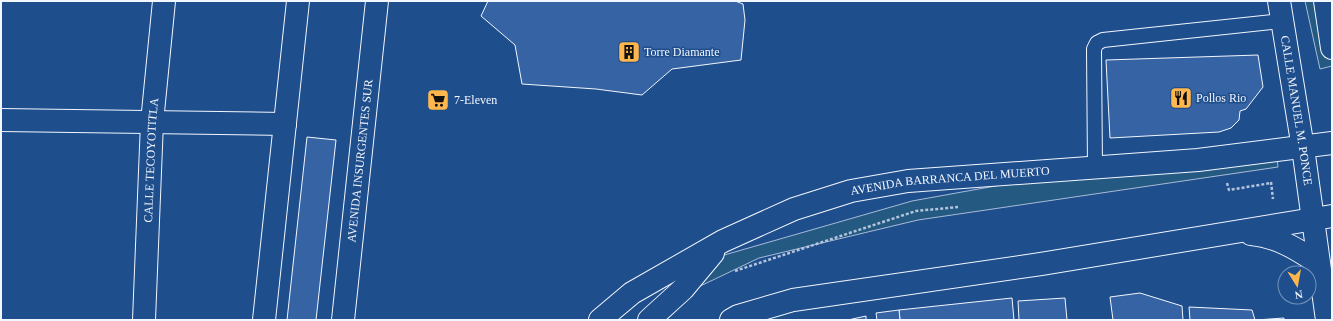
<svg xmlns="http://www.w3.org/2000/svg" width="1333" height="321" font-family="'Times New Roman',serif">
	<rect width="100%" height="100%" fill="#1f4e8c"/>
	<g fill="#245a82" stroke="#a8bbd7">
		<path d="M 1305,1 L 1331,1 L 1332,66 L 1320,69 Z"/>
		<path d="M 1275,141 L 1278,167 L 918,220 L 759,258 L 671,300 L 693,264 L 912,201 L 1095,168 Z"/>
	</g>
	<g fill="#3563a3" stroke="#f2f6ff">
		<path d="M 488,1 L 735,1 L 743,4 L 745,20 L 741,60 L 672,69 L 642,95 L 596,89 L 522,84 L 515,45 L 481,16 Z"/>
		<path d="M 1258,55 L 1263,87 L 1246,109 L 1240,111 L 1239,120 L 1231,128 L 1219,132 L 1110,138 L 1106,60 Z"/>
		<path d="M 307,137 L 336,140 L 316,320 L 287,320 Z"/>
		<path d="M 1140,293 L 1182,306 L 1183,320 L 1113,320 L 1110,297 Z"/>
		<path d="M 1012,298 L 1014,320 L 900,320 L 899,310 Z"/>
		<path d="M 1065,298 L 1067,320 L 1019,320 L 1018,301 Z"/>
		<path d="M 1189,307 L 1252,310 L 1255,320 L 1190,320 Z"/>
		<path d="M 899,310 L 900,320 L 877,320 L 876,313 Z"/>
		<path d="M 866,316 L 866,320 L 848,320 Z"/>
		<path d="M 1284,318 L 1284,320 L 1256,320 Z"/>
	</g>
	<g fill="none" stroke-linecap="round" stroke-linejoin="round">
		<g stroke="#f2f6ff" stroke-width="16">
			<path id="service" d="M 1095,168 L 1094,49 L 1097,43 L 1103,40 L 1282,21"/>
		</g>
		<g stroke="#f2f6ff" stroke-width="24">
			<g id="minor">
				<path d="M 1,120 L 285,124"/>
				<path id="s1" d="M 144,320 L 152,122 L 164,1"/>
			</g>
		</g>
		<g stroke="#f2f6ff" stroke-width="24">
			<g id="tertiary">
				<path id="s2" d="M 1279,1 L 1303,148 L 1327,320"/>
				<path d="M 1325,1 L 1332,48"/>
			</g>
		</g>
		<g stroke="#f2f6ff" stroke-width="24">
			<g id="secondary">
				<path d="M 1251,234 C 1276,236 1297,249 1318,263"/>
				<path d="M 264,320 L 298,1"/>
				<path id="s3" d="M 343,320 L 377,1"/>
				<path id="s4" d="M 600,320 L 632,293 L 723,241 L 794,209 L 851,191 L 908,181 L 1198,160 L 1332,143"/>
				<path d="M 649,320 L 683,289 L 713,253"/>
				<path d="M 731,320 L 738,316 L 793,300 L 1041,264 L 1332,216"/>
			</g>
		</g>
		<g stroke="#b3c4dc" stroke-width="2.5" stroke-dasharray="3 2" stroke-linecap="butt">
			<path d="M 1271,182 L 1273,199"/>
			<path d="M 1227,183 L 1229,190 L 1271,183"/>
			<path d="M 735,271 L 916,211 L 958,207"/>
		</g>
		<use href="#service" stroke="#1f4e8c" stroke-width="14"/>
		<use href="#minor" stroke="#1f4e8c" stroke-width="22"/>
		<use href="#tertiary" stroke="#1f4e8c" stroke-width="22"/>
		<use href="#secondary" stroke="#1f4e8c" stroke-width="22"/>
	</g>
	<defs>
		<g id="building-square" transform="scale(1.15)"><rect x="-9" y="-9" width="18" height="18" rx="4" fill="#ffb74d" stroke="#1f4e8c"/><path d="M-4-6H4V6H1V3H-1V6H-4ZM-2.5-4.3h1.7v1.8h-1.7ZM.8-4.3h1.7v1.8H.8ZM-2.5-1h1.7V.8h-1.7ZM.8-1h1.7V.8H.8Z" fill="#111"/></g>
		<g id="restaurant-square" transform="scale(1.15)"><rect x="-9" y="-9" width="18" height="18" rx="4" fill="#ffb74d" stroke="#1f4e8c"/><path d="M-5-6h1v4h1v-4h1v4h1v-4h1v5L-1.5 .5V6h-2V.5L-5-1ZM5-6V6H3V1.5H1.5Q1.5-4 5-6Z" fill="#111"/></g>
		<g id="supermarket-square" transform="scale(1.15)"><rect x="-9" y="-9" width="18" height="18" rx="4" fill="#ffb74d" stroke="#1f4e8c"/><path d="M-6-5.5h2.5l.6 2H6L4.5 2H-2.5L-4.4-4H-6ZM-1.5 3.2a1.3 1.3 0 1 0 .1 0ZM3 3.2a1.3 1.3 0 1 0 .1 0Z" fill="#111"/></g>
	</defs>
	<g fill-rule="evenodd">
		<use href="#building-square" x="629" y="52"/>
		<use href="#restaurant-square" x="1181" y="98"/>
		<use href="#supermarket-square" x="438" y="100"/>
	</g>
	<g text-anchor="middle" stroke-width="3" stroke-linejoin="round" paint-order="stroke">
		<g font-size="12" fill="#f2f6ff" stroke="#1f4e8c" text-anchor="start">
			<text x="644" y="56">Torre Diamante</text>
			<text x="1196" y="102">Pollos Rio</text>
			<text x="454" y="104">7-Eleven</text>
		</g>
		<g font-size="12" fill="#f2f6ff" stroke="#1f4e8c">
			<text dy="4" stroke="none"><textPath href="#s2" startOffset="111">CALLE MANUEL M. PONCE</textPath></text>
			<text dy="4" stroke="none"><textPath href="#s1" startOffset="160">CALLE TECOYOTITLA</textPath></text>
			<text dy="4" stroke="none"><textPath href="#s3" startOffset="160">AVENIDA INSURGENTES SUR</textPath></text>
			<text dy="4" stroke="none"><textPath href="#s4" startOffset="384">AVENIDA BARRANCA DEL MUERTO</textPath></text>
		</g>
	</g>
	<rect width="1333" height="321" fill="none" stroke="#f2f6ff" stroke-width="4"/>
	<g transform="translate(1297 285) rotate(169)"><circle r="19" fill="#1f4e8c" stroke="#7391ba"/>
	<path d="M0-3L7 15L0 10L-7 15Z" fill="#ffb74d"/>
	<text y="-6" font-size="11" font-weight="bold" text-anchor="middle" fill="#f2f6ff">N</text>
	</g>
</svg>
